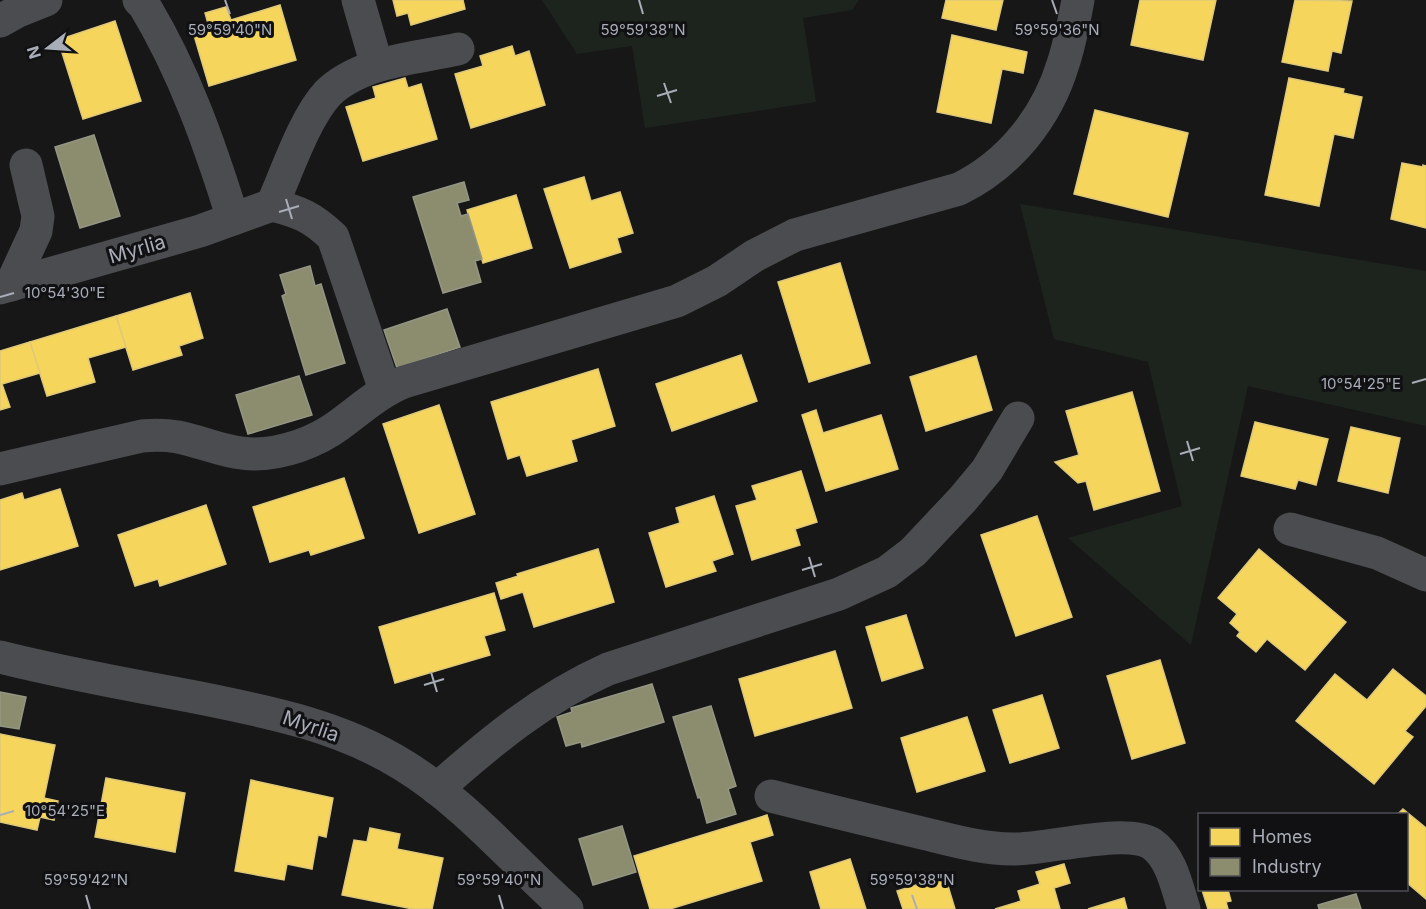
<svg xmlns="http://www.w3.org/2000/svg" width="1426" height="909" font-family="Inter,sans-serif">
	<rect width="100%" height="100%" fill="#171717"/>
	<g fill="#1d241e">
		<path d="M 542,0 L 859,0 L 852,10 L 803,18 L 816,102 L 645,128 L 632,46 L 577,54 Z"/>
		<path d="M 1020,204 L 1426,271 L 1426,426 L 1248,386 L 1191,645 L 1068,538 L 1182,506 L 1148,362 L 1054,339 Z"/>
	</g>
	<g fill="#f6d55c" stroke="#dfc978" stroke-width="1.5">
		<path d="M 393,0 L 463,0 L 465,9 L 411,25 L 408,13 L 397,16 Z"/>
		<path d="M 946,0 L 1003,0 L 996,30 L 942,18 Z"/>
		<path d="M 1140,0 L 1216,0 L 1203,60 L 1131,45 Z"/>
		<path d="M 1295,0 L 1352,1 L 1341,53 L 1332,51 L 1328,71 L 1282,62 Z"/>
		<path d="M 280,5 L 296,60 L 209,86 L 193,32 L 209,27 L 205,13 L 226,7 L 231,20 Z"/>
		<path d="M 115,21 L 141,101 L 83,119 L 58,40 Z"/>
		<path d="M 952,35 L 1027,52 L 1023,73 L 1002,69 L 991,123 L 937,112 Z"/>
		<path d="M 512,46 L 515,56 L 529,51 L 545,105 L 471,128 L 455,74 L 483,66 L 480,56 Z"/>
		<path d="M 405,78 L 408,88 L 421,84 L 437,139 L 363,161 L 346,107 L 376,98 L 373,87 Z"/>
		<path d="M 1289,78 L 1344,89 L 1343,93 L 1362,97 L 1353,138 L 1334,134 L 1319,206 L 1265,195 Z"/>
		<path d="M 1095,110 L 1188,133 L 1168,217 L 1074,194 Z"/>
		<path d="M 1402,163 L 1423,167 L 1423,165 L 1426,166 L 1426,228 L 1391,219 Z"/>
		<path d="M 584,177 L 591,201 L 620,192 L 633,233 L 617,238 L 621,252 L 570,268 L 544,189 Z"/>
		<path d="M 516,195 L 532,248 L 483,263 L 467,210 Z"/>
		<path d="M 840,263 L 870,363 L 809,382 L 778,282 Z"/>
		<path d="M 190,293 L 203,338 L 179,346 L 182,355 L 133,370 L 116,316 Z"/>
		<path d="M 116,316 L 126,347 L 88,358 L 95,382 L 47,396 L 30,342 Z"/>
		<path d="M 30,342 L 40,373 L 2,384 L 10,407 L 0,410 L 0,351 Z"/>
		<path d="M 741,355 L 757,401 L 672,431 L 656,384 Z"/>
		<path d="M 976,356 L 992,410 L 926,431 L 910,377 Z"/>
		<path d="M 598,369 L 615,426 L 571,440 L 577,461 L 527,476 L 520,455 L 508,459 L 491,402 Z"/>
		<path d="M 1132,392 L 1160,491 L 1094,510 L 1086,481 L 1078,483 L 1055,462 L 1079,455 L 1066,411 Z"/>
		<path d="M 439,405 L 475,514 L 419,533 L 383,424 Z"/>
		<path d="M 816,410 L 823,433 L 881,415 L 898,469 L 826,491 L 802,415 Z"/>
		<path d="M 1255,422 L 1328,439 L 1316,485 L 1298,480 L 1295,489 L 1241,476 Z"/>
		<path d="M 1351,427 L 1400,438 L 1388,493 L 1338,481 Z"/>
		<path d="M 801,471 L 817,522 L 795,529 L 800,545 L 752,560 L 736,506 L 757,500 L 752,486 Z"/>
		<path d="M 344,478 L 364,538 L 311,555 L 309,550 L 270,562 L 253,507 Z"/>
		<path d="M 60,489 L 78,546 L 0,570 L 0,500 L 22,493 L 24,500 Z"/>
		<path d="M 714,496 L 733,554 L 712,561 L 716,571 L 666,587 L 649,533 L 680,523 L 676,508 Z"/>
		<path d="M 206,505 L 226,564 L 160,586 L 158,579 L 135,586 L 118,535 Z"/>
		<path d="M 1037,516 L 1072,617 L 1016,636 L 981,535 Z"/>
		<path d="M 598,549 L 614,602 L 534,627 L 523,592 L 501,599 L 496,583 L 518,576 L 517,574 Z"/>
		<path d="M 1259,549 L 1346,622 L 1305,670 L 1267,639 L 1256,652 L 1237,636 L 1240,632 L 1230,623 L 1237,614 L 1218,598 Z"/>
		<path d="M 494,593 L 505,630 L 484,636 L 490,655 L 395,683 L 379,627 Z"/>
		<path d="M 906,615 L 923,668 L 882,681 L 866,627 Z"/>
		<path d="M 835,651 L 852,708 L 755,736 L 739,679 Z"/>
		<path d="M 1160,660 L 1185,743 L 1132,759 L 1107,676 Z"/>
		<path d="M 1393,669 L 1426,696 L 1426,706 L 1405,731 L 1413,737 L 1374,784 L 1296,721 L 1335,674 L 1367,700 Z"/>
		<path d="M 1042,695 L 1059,748 L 1010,763 L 993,710 Z"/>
		<path d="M 967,717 L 985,771 L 917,792 L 901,738 Z"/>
		<path d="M 0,734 L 55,745 L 44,798 L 58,801 L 54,820 L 40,817 L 37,830 L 0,822 Z"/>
		<path d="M 106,778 L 185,793 L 175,852 L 95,837 Z"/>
		<path d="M 251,780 L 333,798 L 326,837 L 318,835 L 312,869 L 287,864 L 284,880 L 235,871 Z"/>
		<path d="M 1403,809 L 1426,828 L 1426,899 L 1406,882 L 1406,814 L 1398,814 Z"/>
		<path d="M 767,815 L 773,835 L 750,842 L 762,881 L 670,909 L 650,909 L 634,856 Z"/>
		<path d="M 370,828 L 400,834 L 397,849 L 443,858 L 432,909 L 413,909 L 342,895 L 354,840 L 367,842 Z"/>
		<path d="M 850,859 L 866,909 L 821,909 L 810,872 Z"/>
		<path d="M 1064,864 L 1070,883 L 1054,888 L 1060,909 L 995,909 L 1021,901 L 1018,891 L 1040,884 L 1036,872 Z"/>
		<path d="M 945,876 L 955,909 L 903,909 L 897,891 Z"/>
		<path d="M 1202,890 L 1228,890 L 1231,901 L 1226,902 L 1228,909 L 1208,909 Z"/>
		<path d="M 1124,898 L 1127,909 L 1088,909 Z"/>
	</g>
	<g fill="#8c8c6e" stroke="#949684" stroke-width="1.5">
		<path d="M 94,135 L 120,216 L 80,228 L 55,147 Z"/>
		<path d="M 464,182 L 469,200 L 457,203 L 461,216 L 468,214 L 482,259 L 475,261 L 481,282 L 443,293 L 413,197 Z"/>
		<path d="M 310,266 L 315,286 L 321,284 L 345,363 L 306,375 L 282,296 L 286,294 L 280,275 Z"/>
		<path d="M 447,309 L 460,347 L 397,368 L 384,330 Z"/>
		<path d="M 299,376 L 312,415 L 248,434 L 236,395 Z"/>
		<path d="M 652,684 L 664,722 L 582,747 L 581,742 L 566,746 L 557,717 L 572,712 L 571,708 Z"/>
		<path d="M 0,692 L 26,697 L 19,729 L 0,726 Z"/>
		<path d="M 711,706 L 736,786 L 728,789 L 736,814 L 707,823 L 700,797 L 698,798 L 673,717 Z"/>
		<path d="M 622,826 L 636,872 L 593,885 L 579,839 Z"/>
		<path d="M 1356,894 L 1361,909 L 1319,909 L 1318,905 Z"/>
	</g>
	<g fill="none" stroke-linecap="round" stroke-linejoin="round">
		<g stroke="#4b4c50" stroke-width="33">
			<path d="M 139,0 L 144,5 C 184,71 210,145 233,219"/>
			<path d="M 358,0 L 377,66"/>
			<path d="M 0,21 L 16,12 L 46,0"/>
			<path d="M 272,205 C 287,172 304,119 328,93 C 341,80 359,72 376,66 C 403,58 431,55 458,49"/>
			<path d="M 272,205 C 300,212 312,217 333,237 L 385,390"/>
			<path d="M 11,285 L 36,231 L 38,216 L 26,165"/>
			<path d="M 0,288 L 200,231 L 272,205"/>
			<path d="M 0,469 L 142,436 C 154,435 166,435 178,437 C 203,442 228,454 254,454 C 283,454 316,442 339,425 C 361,409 379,392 404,382 L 677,301 L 717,281 L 754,256 L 795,235 L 959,189 C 1010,164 1047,117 1063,64 C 1070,43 1074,21 1078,0"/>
			<path d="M 1290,529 L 1377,553 L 1426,575"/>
			<path d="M 0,657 C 67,674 137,686 205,699 C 274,713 342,727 403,765 C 465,803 513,861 567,909"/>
			<path d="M 437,789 C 490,742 543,698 608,669 L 839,594 L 887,572 L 913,552 L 962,500 L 987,470 L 1018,418"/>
			<path d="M 771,796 C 822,809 872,821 922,833 C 952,840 982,849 1012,849 C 1046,850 1126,827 1152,844 C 1172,858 1177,888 1184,909"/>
		</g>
	</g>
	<path fill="none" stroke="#a8adb8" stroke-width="2" d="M 225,0 L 230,14M 639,0 L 643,14M 1052,0 L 1057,14M 664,83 L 671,103M 657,96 L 677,90M 286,199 L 292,219M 279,212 L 299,206M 0,297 L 14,293M 1412,383 L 1426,379M 1187,441 L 1193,461M 1180,454 L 1200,448M 809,557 L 815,577M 802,570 L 822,564M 431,672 L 437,692M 424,685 L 444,679M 0,815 L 14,811M 86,895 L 90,909M 499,895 L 503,909M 912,895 L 917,909"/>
	<g text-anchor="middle" stroke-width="6" stroke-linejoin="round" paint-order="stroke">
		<g font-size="20" fill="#a8adb8" stroke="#111113">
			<text transform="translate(137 249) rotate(-16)" y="7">Myrlia</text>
			<text transform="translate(311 726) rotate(19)" y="7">Myrlia</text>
		</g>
	</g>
	<g font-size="15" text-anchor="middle" fill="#a8adb8" stroke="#111113" stroke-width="6" stroke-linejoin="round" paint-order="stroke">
		<text x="230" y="35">59°59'40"N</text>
		<text x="643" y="35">59°59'38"N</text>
		<text x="1057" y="35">59°59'36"N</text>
		<text x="65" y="298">10°54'30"E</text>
		<text x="1361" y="389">10°54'25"E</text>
		<text x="65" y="816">10°54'25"E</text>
		<text x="86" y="885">59°59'42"N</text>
		<text x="499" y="885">59°59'40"N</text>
		<text x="912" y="885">59°59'38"N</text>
	</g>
	<rect x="1198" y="813" width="210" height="78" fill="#111113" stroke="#4d4f55" stroke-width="1.5"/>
	<rect x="1210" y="828" width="30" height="18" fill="#f6d55c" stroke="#4d4f55" stroke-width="1.5"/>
	<text x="1252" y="843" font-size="18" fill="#a8adb8">Homes</text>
	<rect x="1210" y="858" width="30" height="18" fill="#8c8c6e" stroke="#4d4f55" stroke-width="1.5"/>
	<text x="1252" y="873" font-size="18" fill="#a8adb8">Industry</text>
	<g transform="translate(48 48) rotate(253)" stroke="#111113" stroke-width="4.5" paint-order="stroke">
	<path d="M0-4.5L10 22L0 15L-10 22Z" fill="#a8adb8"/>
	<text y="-9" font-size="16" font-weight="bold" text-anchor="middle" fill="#a8adb8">N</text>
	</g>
</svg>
